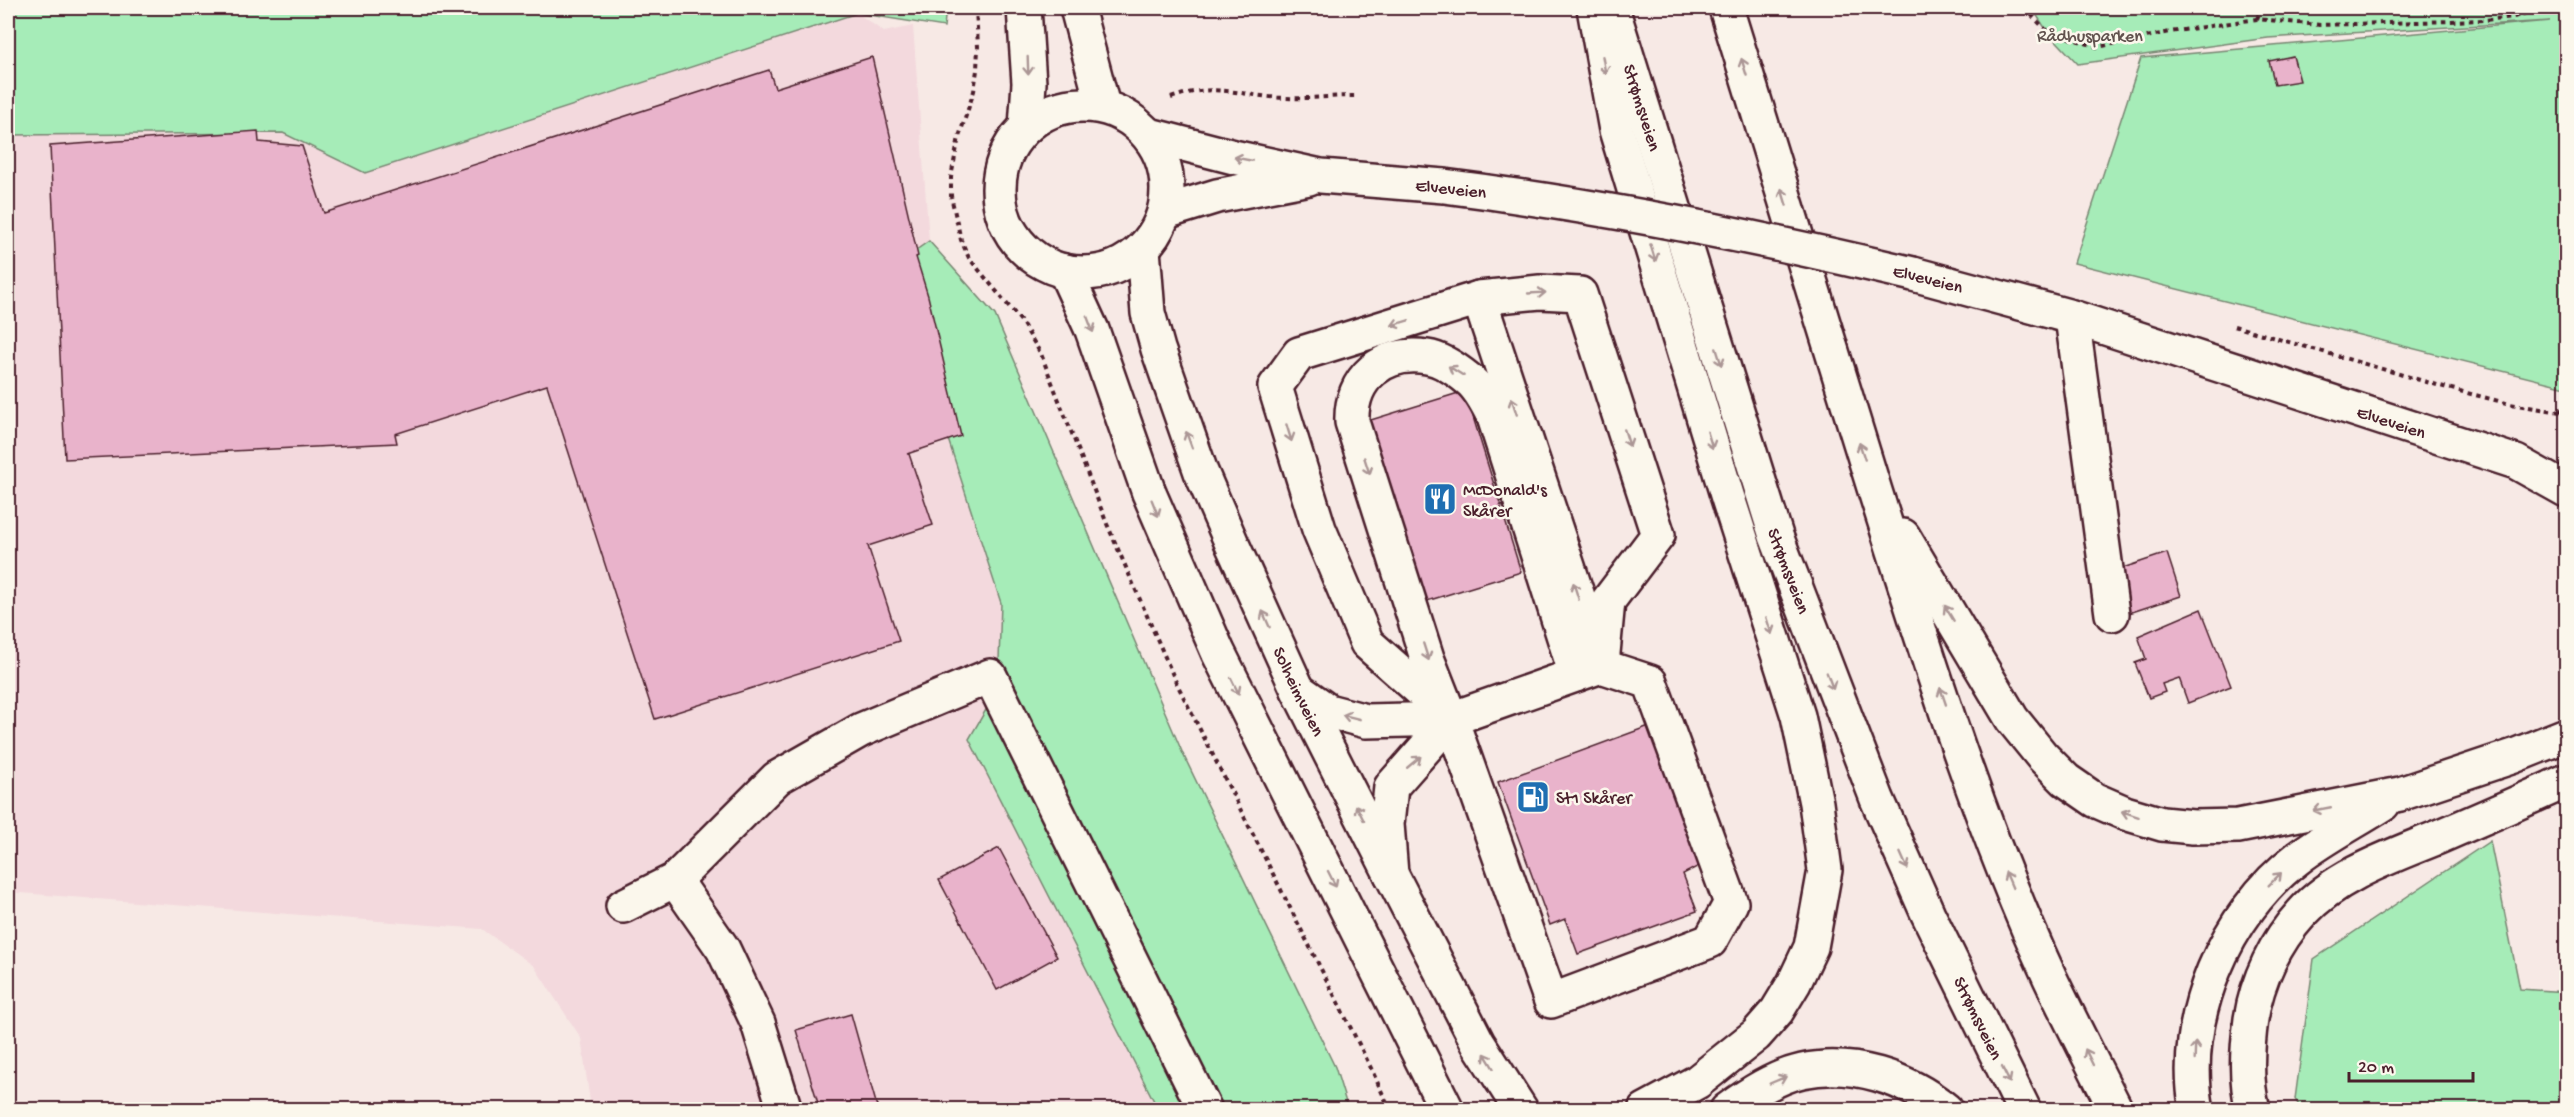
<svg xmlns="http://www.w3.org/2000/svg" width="2574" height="1117" font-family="'Gochi Hand',sans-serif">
	<rect width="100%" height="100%" fill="#f7e9e5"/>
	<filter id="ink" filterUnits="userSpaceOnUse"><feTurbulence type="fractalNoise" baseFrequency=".0167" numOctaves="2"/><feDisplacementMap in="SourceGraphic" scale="12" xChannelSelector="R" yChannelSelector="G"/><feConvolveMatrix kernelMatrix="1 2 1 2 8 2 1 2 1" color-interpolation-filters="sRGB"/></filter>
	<g filter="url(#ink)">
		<path fill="#f3d9dd" d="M 857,13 L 884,32 L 913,26 L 929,241 L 905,258 L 905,306 L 1001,603 L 998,689 L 970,739 L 1158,1109 L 591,1109 L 581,1038 L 534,966 L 482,929 L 8,892 L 8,135 L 283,133 L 365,173 Z"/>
		<g fill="#a6ecb8" stroke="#788672" stroke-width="1.5">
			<path d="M 8,8 L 946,8 L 944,27 L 857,13 L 365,173 L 283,133 L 8,135 Z"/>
			<path d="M 2032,8 L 2566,8 L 2566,387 L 2074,263 L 2141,58 L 2550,21 L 2268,38 L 2078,64 L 2047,31 Z"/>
			<path d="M 929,241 L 995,315 L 1183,754 L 1335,1067 L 1348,1109 L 1158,1109 L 969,739 L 998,689 L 1001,603 L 905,306 L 905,258 Z"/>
			<path d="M 2490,841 L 2520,989 L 2566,992 L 2566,1109 L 2301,1109 L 2295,1099 L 2314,959 Z"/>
		</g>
		<g fill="#e9b3cb" stroke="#4a1f2b" stroke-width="1.5">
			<path d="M 2293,56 L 2300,81 L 2275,85 L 2269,61 Z"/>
			<path d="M 872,57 L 918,256 L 916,257 L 928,296 L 961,436 L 907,454 L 909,454 L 933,525 L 868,546 L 899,641 L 655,719 L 547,385 L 395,434 L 397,443 L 65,459 L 50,146 L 258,131 L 259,142 L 302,146 L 324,213 L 769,70 L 775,88 Z"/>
			<path d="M 1465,391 L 1521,572 L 1417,604 L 1361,423 Z"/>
			<path d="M 2167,553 L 2181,596 L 2129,613 L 2114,571 Z"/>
			<path d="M 2201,609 L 2231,686 L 2188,703 L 2179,678 L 2162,684 L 2165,692 L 2149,698 L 2135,663 L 2146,659 L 2138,636 Z"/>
			<path d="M 1660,722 L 1692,809 L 1680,813 L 1699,866 L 1683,874 L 1697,911 L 1578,954 L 1565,919 L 1550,925 L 1498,782 Z"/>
			<path d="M 999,848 L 1057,957 L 997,990 L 939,880 Z"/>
			<path d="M 851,1014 L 878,1110 L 820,1110 L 796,1030 Z"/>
		</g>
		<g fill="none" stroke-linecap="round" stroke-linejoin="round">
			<g stroke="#4a1f2b" stroke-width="38">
				<g id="minor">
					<path d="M 1479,298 L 1540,292 L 1580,294 L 1658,535 L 1608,601 L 1603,653"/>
					<path d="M 2072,317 L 2112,614"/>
					<path d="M 1298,690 L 1328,711 L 1366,721 L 1451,719 L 1601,666 L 1650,682 L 1731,903 L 1710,941 L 1551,1001 L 1451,719 L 1427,658 L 1352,422 C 1350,378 1384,350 1427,357 C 1441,359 1457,370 1468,379 C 1480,388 1487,404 1494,417 L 1576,675"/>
					<path d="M 1446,713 L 1367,643 L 1319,529 L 1275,387 L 1299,354 L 1479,298 L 1601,666"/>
					<path d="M 1391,874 L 1387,824 L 1391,787 L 1451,719"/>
					<path d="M 675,880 L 723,949 L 758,1023 L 785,1110"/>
					<path d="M 623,906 L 675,880 L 777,778 L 861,730 L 990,676 L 1205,1110"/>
					<path d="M 2253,1110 C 2245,1079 2247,1050 2251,1019 C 2257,981 2275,942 2302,913 C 2337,874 2393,856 2441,836 C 2483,818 2525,800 2566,781"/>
				</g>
			</g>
			<g stroke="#4a1f2b" stroke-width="38">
				<g id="major">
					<path d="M 1024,8 L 1029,83 L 1026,127"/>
					<path d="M 1077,8 L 1103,106"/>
					<circle cx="1083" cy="189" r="84"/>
					<path d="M 1149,135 L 1234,157 L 1321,176 L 1444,186"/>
					<path d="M 1165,212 L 1217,196 L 1309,178"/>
					<path id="s1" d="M 1143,249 L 1148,313 L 1158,349 L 1201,472 L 1232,544 L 1298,690 L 1391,874 L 1478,1043 L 1521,1110"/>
					<path d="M 1065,271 L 1092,330 L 1149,493 L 1218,652 L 1447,1110"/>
					<path id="s2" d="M 1913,274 L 2072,317 L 2516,462 L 2566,490"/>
				</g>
			</g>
			<g stroke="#4a1f2b" stroke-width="38">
				<g id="highway">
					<path d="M 1594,8 L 1616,130 L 1727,495 L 1798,716 L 1816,803 L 1825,870 L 1811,947 L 1794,983 L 1777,1011 L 1756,1035 L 1697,1082 L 1645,1110"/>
					<path id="s3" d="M 1612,8 L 1776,536 L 1877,799 L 1928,914 L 2024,1110"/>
					<path d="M 1726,8 C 1775,169 1824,330 1875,491 C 1927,655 1978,822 2050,978 C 2071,1022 2094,1066 2116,1110"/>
					<path d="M 1903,536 L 2012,719 L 2042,756 L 2066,780 L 2095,800 L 2125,813 L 2162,824 L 2193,827 L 2238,826 L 2400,794 L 2514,756 L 2566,735"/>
					<path d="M 1727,1110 C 1749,1094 1775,1077 1802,1071 C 1852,1060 1907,1078 1946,1110"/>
					<path d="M 2197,1110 C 2179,1020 2226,912 2298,858 C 2324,838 2355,822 2383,804"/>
				</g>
			</g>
			<g stroke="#4a1f2b" stroke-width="4" stroke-dasharray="4.5 4.5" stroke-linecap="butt">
				<path d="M 976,8 L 978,47 L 977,70 L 974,91 L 959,137 L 951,177 L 951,196 L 961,240 L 969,258 L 1021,321 L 1041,354 L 1107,524 L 1175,680 L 1370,1066 L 1390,1110"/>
				<path d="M 2025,8 L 2047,31 L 2098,47 L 2170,32 L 2257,19 L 2320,25 L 2484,20 L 2514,17 L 2542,8"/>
				<path d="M 2257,19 L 2261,8"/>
				<path d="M 1171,98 C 1218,81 1241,97 1286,98 C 1309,99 1333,96 1356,96"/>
				<path d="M 2234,326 L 2444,387 L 2510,404 L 2566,413"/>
				<path d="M 2560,412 L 2566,404"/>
			</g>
			<use href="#minor" stroke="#fbf7ec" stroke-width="33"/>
			<use href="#major" stroke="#fbf7ec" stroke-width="33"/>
			<use href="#highway" stroke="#fbf7ec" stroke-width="33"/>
			<g stroke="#4a1f2b" stroke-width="38" stroke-linecap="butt">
				<path id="major-bridge" d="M 1444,186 C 1602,206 1758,237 1913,274"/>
			</g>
			<use href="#major-bridge" stroke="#fbf7ec" stroke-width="33"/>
		</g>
		<defs><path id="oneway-shaft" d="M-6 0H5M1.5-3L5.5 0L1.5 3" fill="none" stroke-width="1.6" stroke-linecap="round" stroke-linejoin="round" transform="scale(1.5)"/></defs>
		<g stroke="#ab9695">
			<use href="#oneway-shaft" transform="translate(1604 65) rotate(80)"/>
			<use href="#oneway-shaft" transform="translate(1028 66) rotate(88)"/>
			<use href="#oneway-shaft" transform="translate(1744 67) rotate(-107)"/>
			<use href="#oneway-shaft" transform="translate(1243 159) rotate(-169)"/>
			<use href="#oneway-shaft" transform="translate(1784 197) rotate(-107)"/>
			<use href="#oneway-shaft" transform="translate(1653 253) rotate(73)"/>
			<use href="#oneway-shaft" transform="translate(1537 293) rotate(-3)"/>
			<use href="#oneway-shaft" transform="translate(1400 323) rotate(163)"/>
			<use href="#oneway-shaft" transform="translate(1090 324) rotate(69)"/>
			<use href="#oneway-shaft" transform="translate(1719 357) rotate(72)"/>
			<use href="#oneway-shaft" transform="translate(1456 371) rotate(-148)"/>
			<use href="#oneway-shaft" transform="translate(1514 406) rotate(-108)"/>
			<use href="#oneway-shaft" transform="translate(1289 433) rotate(73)"/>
			<use href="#oneway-shaft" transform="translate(1627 438) rotate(72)"/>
			<use href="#oneway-shaft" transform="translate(1189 440) rotate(-110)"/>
			<use href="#oneway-shaft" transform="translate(1710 440) rotate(73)"/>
			<use href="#oneway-shaft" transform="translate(1862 451) rotate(-108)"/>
			<use href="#oneway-shaft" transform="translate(1367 466) rotate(72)"/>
			<use href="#oneway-shaft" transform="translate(1155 508) rotate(68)"/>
			<use href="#oneway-shaft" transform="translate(1576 591) rotate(-108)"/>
			<use href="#oneway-shaft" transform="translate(1949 613) rotate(-121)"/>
			<use href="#oneway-shaft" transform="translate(1266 619) rotate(-114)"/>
			<use href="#oneway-shaft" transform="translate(1769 626) rotate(72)"/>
			<use href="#oneway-shaft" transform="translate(1426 652) rotate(72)"/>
			<use href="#oneway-shaft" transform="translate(1830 681) rotate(69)"/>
			<use href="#oneway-shaft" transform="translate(1235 686) rotate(64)"/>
			<use href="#oneway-shaft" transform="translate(1943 696) rotate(-109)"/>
			<use href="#oneway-shaft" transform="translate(1351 717) rotate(-166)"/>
			<use href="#oneway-shaft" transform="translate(1414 762) rotate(-40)"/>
			<use href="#oneway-shaft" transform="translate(2322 809) rotate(169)"/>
			<use href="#oneway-shaft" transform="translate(1360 813) rotate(-117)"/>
			<use href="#oneway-shaft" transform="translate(2130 814) rotate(-162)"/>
			<use href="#oneway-shaft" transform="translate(1904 861) rotate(66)"/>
			<use href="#oneway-shaft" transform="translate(1332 879) rotate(63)"/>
			<use href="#oneway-shaft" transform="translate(2275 879) rotate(-45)"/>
			<use href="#oneway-shaft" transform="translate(2009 880) rotate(-113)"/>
			<use href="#oneway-shaft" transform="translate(2195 1051) rotate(-88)"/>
			<use href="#oneway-shaft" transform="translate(2089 1057) rotate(-116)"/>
			<use href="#oneway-shaft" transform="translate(1489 1061) rotate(-121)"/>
			<use href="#oneway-shaft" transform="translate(2006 1075) rotate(63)"/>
			<use href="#oneway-shaft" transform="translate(1778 1080) rotate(-23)"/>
		</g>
	</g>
	<defs>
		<g id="restaurant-square" transform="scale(1.725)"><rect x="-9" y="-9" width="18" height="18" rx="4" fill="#1f6fb2" stroke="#fbf7ec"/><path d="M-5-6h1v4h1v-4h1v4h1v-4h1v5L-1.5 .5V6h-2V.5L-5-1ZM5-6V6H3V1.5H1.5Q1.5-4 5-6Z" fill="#fff"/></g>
		<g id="fuel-square" transform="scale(1.725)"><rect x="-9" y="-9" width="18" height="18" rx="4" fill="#1f6fb2" stroke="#fbf7ec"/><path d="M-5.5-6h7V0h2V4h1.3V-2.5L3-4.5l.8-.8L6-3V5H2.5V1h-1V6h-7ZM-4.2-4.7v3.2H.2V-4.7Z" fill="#fff"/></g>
	</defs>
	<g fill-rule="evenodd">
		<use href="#restaurant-square" x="1440" y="499"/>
		<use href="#fuel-square" x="1533" y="797"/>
	</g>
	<g text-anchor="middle" stroke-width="5" stroke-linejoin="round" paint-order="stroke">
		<g font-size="18" fill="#61524e" stroke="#fbf7ec">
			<text x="2090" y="41">Rådhusparken</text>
		</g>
		<g font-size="18" fill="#4a1f2b" stroke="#fbf7ec">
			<text dy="6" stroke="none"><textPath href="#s3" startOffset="104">Strømsveien</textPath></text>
			<text transform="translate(1451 188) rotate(6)" y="6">Elveveien</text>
			<text transform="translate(1928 278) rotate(14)" y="6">Elveveien</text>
			<text dy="6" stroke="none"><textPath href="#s2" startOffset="501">Elveveien</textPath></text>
			<text dy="6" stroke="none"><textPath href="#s3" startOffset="590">Strømsveien</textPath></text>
			<text dy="6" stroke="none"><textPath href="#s1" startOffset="472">Solheimveien</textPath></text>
			<text dy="6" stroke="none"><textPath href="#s3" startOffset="1076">Strømsveien</textPath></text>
		</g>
		<g font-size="18" fill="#4a1f2b" stroke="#fbf7ec" text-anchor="start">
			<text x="1463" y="495">McDonald's<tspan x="1463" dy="21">Skårer</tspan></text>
			<text x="1556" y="803">St1 Skårer</text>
		</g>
	</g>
	<rect width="2574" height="1117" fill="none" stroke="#fbf7ec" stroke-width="30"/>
	<rect x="15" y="15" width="2544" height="1087" fill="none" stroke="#4a1f2b" stroke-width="2" filter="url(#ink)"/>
	<path d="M2349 1072v9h124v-9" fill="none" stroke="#4a1f2b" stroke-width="3"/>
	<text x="2358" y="1072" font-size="18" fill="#4a1f2b" stroke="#fbf7ec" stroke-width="4.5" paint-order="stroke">20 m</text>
</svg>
